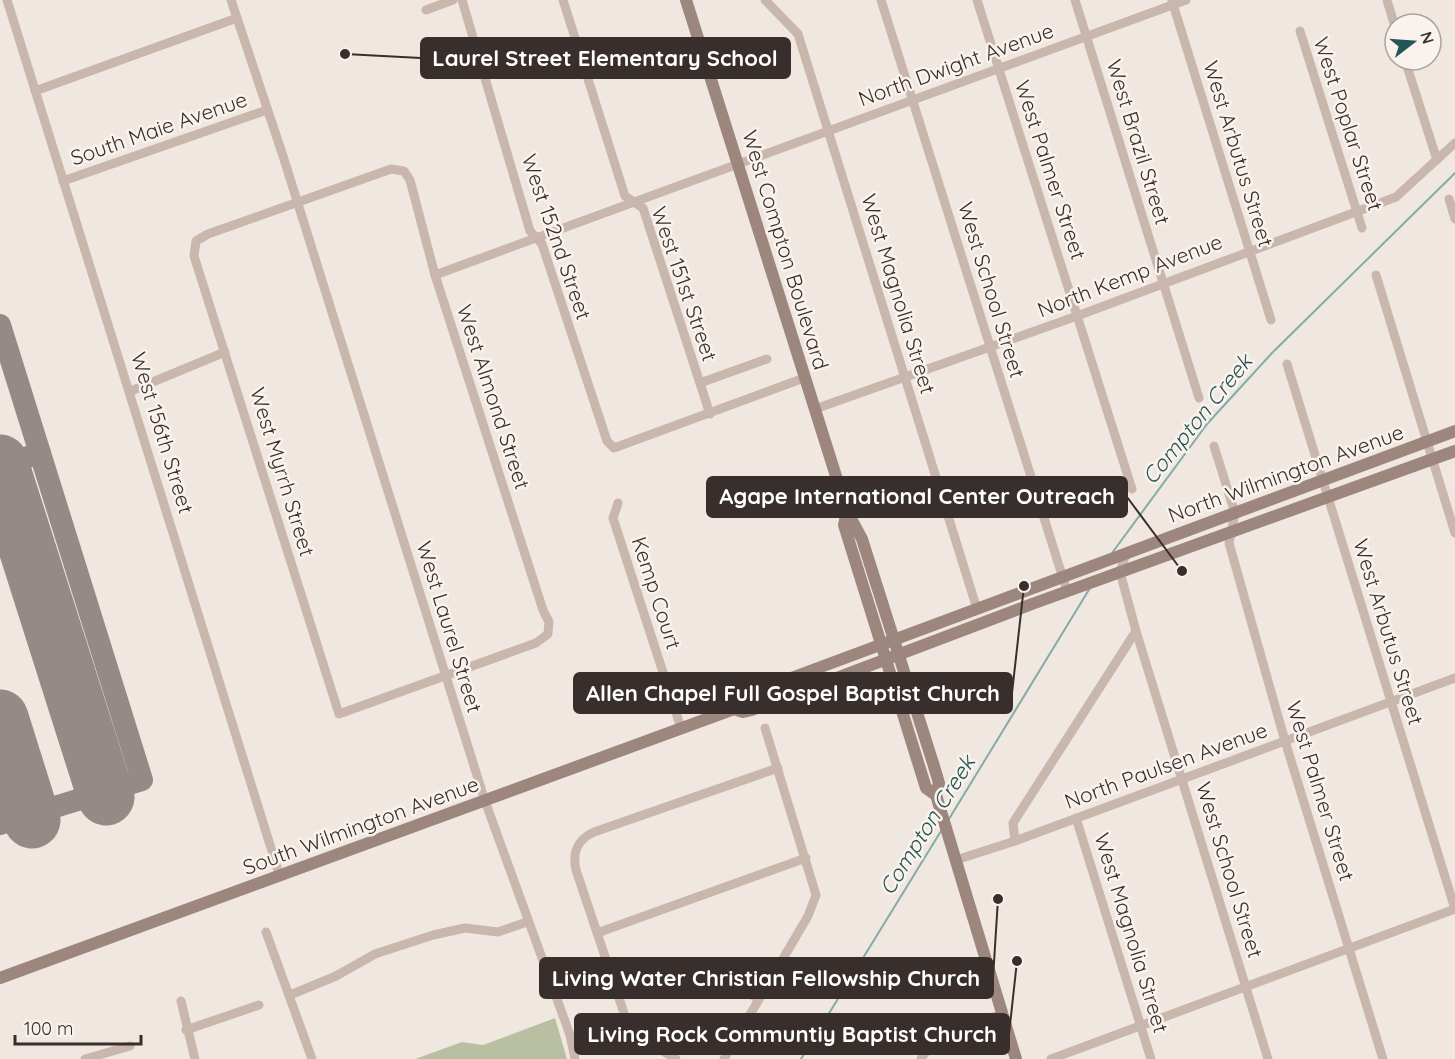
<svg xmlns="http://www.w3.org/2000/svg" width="1455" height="1059" font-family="Quicksand,sans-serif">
	<rect width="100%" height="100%" fill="#f1e7e1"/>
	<path fill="#b9c0a1" d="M 555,1018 L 567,1059 L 415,1059 L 462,1042 L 483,1045 Z"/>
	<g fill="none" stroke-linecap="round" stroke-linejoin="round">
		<g stroke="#82aca9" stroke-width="2">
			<path d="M 1112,553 L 1207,424 L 1273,352 L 1455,173"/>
			<path d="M 949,819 L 1090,588"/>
			<path d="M 801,1059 L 941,831"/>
		</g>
		<g stroke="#948a86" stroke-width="22">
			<path d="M 0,325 L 142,780 L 0,824"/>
			<path d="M 0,466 L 40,453"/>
		</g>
		<g stroke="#948a86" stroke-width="57">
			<path d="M 0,463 L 106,797"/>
			<path d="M 0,718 L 32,820"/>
		</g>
		<g stroke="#c9b6ad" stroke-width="9">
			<path d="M 7,0 L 280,877"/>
			<path d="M 231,0 L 283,156 L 485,801 L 570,1035 L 575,1059"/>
			<path d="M 462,0 L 530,231 L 542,244 L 607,441 L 614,448 L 804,378"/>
			<path d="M 563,0 L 625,196 L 643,208 L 710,414"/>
			<path d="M 765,0 L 798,34 L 977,609"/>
			<path d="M 881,0 L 1067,591"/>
			<path d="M 977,0 L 1132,489"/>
			<path d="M 1075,0 L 1199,398"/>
			<path d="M 1387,0 L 1395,27"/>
			<path d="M 1172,1 L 1271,320"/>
			<path d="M 426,10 L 453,0"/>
			<path d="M 1300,31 L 1362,228"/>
			<path d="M 1405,60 L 1437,160"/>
			<path d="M 35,91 L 237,18"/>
			<path d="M 391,169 L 404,171 L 410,180 L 435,275 L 543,610 L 549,622 L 548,634 L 536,643 L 339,714 L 194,256 L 196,241 L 208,234 Z"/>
			<path d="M 63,181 L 267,110"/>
			<path d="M 1449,199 L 1455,219"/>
			<path d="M 435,275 L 1186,0"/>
			<path d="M 1376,275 L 1455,533"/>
			<path d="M 1287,364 L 1455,909"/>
			<path d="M 700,383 L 767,359"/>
			<path d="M 131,391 L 225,352"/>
			<path d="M 815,409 L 1077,316 L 1396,197 L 1455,143"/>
			<path d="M 1214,446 L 1235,513 L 1229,543 L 1285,741 L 1383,1059"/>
			<path d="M 618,503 L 613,518 L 681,728"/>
			<path d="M 1126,554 L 1120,572 L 1136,631 L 1268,1059"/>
			<path d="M 1076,818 L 1151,1059"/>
			<path d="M 1015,841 L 1013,823 L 1136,631"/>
			<path d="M 956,860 L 1015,841 L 1455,678"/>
			<path d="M 266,932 L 312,1059"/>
			<path d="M 597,933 L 806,858"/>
			<path d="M 714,963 L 731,980 L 758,999"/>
			<path d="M 290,995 L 336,976 L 375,954 L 433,935 L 465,928 L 498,932 L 527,922"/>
			<path d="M 181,1001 L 195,1059"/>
			<path d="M 186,1030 L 259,1005"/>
			<path d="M 85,1059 L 130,1046"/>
			<path d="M 676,1059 L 644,1040 L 627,1022 L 576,870 C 572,852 577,840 594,832 L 778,768"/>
			<path d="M 724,1059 L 808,916 L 816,895 L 765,728"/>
			<path d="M 921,1059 C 937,1031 974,1024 1002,1014"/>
			<path d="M 1051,1059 L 1455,909"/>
		</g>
		<g stroke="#9d867e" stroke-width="12">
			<path d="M 686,0 L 847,511 L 862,539 L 933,763 L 939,783 L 936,795 L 1016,1059"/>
			<path d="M 847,511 L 844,525 L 926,788 L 936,795"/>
			<path d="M 734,709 L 737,700 L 767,687 L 1455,431"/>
			<path d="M 0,978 L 734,709 L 743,712 L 752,710 L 1032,604 L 1455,451"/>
		</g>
	</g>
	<g text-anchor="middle" stroke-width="5" stroke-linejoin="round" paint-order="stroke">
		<g font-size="21" fill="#382e2b" stroke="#f9f2ed">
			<text transform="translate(956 65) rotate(-20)" y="7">North Dwight Avenue</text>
			<text transform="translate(1348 124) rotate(72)" y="7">West Poplar Street</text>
			<text transform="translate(159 129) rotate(-19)" y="7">South Maie Avenue</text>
			<text transform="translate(1138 142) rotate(73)" y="7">West Brazil Street</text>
			<text transform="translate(1238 154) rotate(73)" y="7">West Arbutus Street</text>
			<text transform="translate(1050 170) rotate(72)" y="7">West Palmer Street</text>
			<text transform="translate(556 237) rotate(71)" y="7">West 152nd Street</text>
			<text transform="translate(785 250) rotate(73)" y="7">West Compton Boulevard</text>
			<text transform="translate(1130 276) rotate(-21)" y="7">North Kemp Avenue</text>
			<text transform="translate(684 284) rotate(71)" y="7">West 151st Street</text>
			<text transform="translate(991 290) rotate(73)" y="7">West School Street</text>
			<text transform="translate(898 294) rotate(73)" y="7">West Magnolia Street</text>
			<text transform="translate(493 397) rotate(72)" y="7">West Almond Street</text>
			<text transform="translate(162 433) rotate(73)" y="7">West 156th Street</text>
			<text transform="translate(282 472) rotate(73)" y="7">West Myrrh Street</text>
			<text transform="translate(1286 474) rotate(-20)" y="7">North Wilmington Avenue</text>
			<text transform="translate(656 593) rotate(72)" y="7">Kemp Court</text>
			<text transform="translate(449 627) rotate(73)" y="7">West Laurel Street</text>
			<text transform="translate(1388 632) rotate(73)" y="7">West Arbutus Street</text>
			<text transform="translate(1166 766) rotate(-20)" y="7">North Paulsen Avenue</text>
			<text transform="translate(1320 791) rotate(73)" y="7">West Palmer Street</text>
			<text transform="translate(361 826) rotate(-20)" y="7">South Wilmington Avenue</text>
			<text transform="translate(1229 870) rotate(73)" y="7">West School Street</text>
			<text transform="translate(1131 933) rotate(73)" y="7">West Magnolia Street</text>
		</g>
		<g font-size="22" font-style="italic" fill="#235654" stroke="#f9f2ed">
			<text transform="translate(1197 419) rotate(-51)" y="8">Compton Creek</text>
			<text transform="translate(927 825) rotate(-58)" y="8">Compton Creek</text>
		</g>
	</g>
	<path fill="none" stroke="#382e2b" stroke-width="2" d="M345 54L421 58M1182 571L1127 497M1024 586L1012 693M998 899L993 978M1017 961L1009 1034"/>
	<g fill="#382e2b" stroke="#f9f2ed" stroke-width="2">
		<circle cx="345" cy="54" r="6"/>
		<circle cx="1182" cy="571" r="6"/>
		<circle cx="1024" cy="586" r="6"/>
		<circle cx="998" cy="899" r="6"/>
		<circle cx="1017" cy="961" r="6"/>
	</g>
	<g fill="#382e2b" stroke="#382e2b" stroke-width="2">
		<rect x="421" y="38" width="369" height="40" rx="6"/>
		<rect x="707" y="477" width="420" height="40" rx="6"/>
		<rect x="574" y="673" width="438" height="40" rx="6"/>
		<rect x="540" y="958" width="453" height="40" rx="6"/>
		<rect x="575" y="1014" width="434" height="40" rx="6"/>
	</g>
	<g font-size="22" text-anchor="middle" font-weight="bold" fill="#fff">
		<text x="605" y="66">Laurel Street Elementary School</text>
		<text x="917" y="504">Agape International Center Outreach</text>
		<text x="793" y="701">Allen Chapel Full Gospel Baptist Church</text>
		<text x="766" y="986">Living Water Christian Fellowship Church</text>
		<text x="792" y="1042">Living Rock Communtiy Baptist Church</text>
	</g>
	<g transform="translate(1413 42) rotate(73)"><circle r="28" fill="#f9f2ed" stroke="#aca49f" stroke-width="1.5"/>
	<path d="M0-4.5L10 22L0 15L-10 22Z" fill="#235654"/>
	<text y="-9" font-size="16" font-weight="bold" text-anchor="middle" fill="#382e2b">N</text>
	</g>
	<path d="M15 1035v9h126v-9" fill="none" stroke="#382e2b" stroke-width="3"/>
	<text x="24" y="1035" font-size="18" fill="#382e2b" stroke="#f9f2ed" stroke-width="4.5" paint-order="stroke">100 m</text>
</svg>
